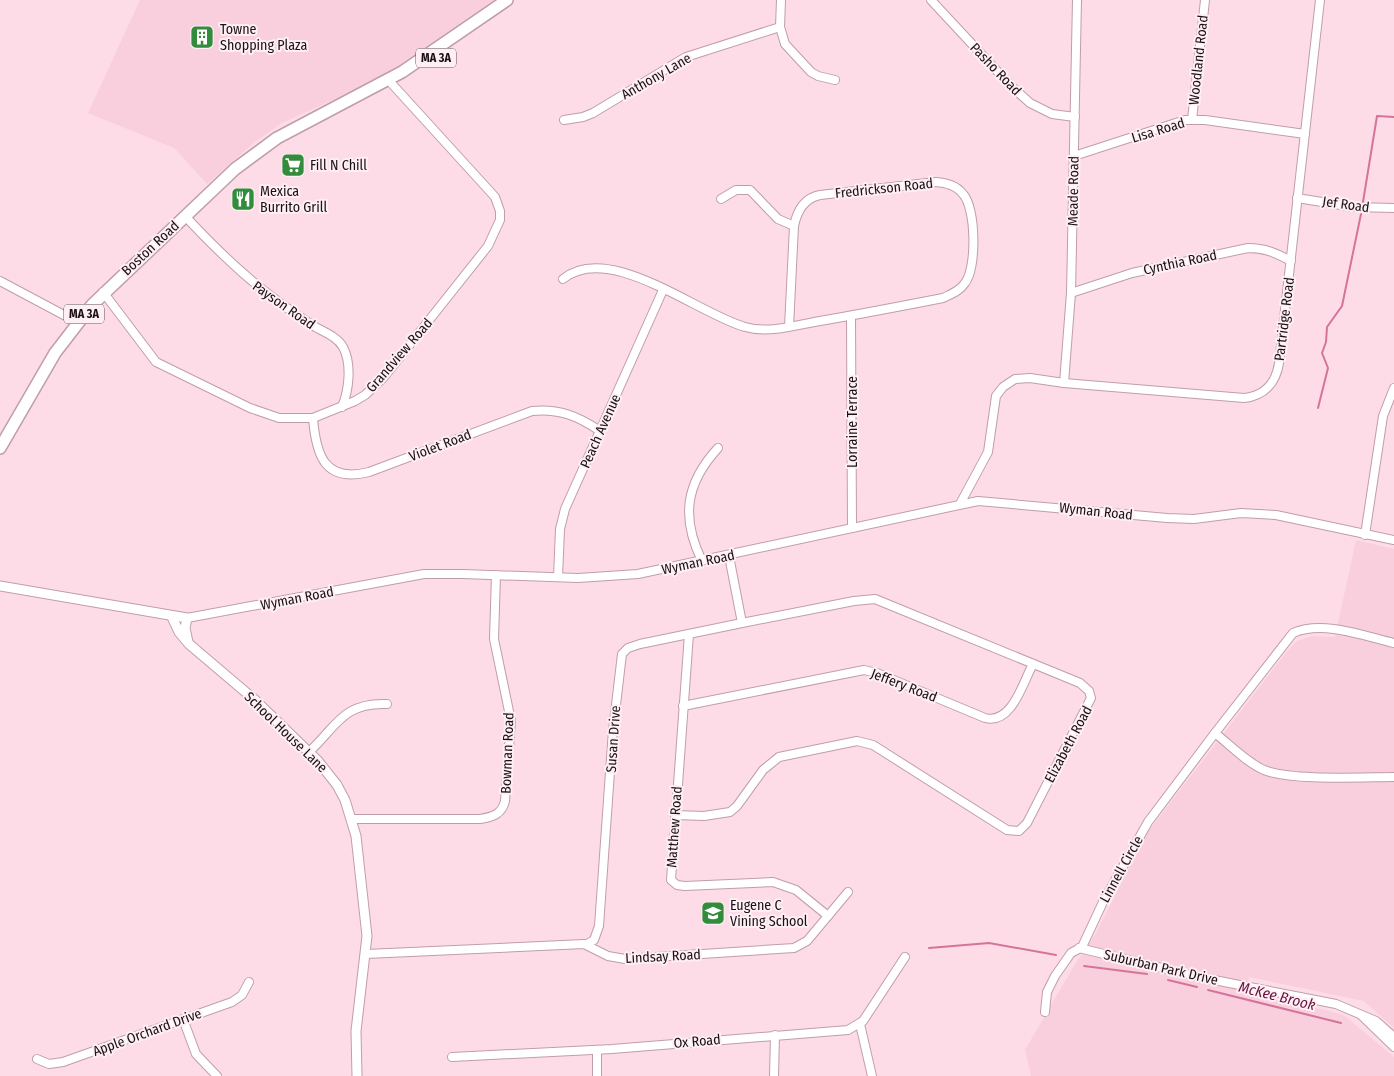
<svg xmlns="http://www.w3.org/2000/svg" width="1394" height="1076" font-family="'Fira Sans Condensed',sans-serif">
	<rect width="100%" height="100%" fill="#fedce7"/>
	<g fill="#f9cfde">
		<path d="M 140,0 L 498,0 L 392,73 L 282,123 L 256,141 L 207,184 L 174,148 L 88,113 Z"/>
		<path d="M 1356,540 L 1394,549 L 1394,1028 L 1364,1001 L 1249,977 L 1246,993 L 1330,1011 L 1345,1016 L 1394,1057 L 1394,1076 L 1031,1076 L 1025,1050 L 1075,964 L 1096,933 L 1146,834 L 1288,650 L 1297,641 L 1312,636 L 1335,637 Z"/>
	</g>
	<g fill="none" stroke-linecap="round" stroke-linejoin="round">
		<g stroke="#d4749b" stroke-width="2">
			<path d="M 1363,202 L 1377,116 L 1394,117"/>
			<path d="M 1318,408 L 1328,368 L 1322,353 L 1326,342 L 1327,327 L 1342,306 L 1361,214"/>
			<path d="M 929,948 L 989,943 L 1056,955"/>
			<path d="M 1084,966 L 1147,974"/>
			<path d="M 1168,980 L 1197,987"/>
			<path d="M 1208,990 L 1341,1023"/>
		</g>
		<g stroke="#bf9eaa" stroke-width="10">
			<g id="minor">
				<path d="M 781,0 L 780,27 L 785,44 L 811,72 L 818,76 L 835,80"/>
				<path d="M 931,0 L 1011,86 L 1030,103 L 1052,114 L 1075,117"/>
				<path d="M 564,120 L 583,117 L 593,113 L 686,57 L 780,27"/>
				<path d="M 1192,120 L 1205,0"/>
				<path d="M 1074,156 L 1185,120 L 1205,120 L 1305,134"/>
				<path d="M 1297,198 L 1353,207 L 1394,208"/>
				<path d="M 721,199 L 736,190 L 750,190 L 778,219 L 794,226"/>
				<path d="M 185,216 C 225,259 260,291 309,323 C 320,331 336,335 343,347 C 352,364 349,390 342,407"/>
				<path d="M 563,279 C 609,241 698,314 745,327 C 769,334 796,325 820,321 C 861,314 902,306 943,298 C 951,294 960,291 965,283 C 977,268 976,208 963,194 C 956,185 946,183 936,182 L 820,195 C 804,198 797,211 794,226 L 789,327"/>
				<path d="M 0,281 L 77,322"/>
				<path d="M 103,292 L 156,362 L 250,408 L 279,418 L 313,418 L 355,401 L 365,395 L 384,377 L 488,246 L 500,220 L 500,211 L 495,197 L 392,84"/>
				<path d="M 1071,293 L 1132,273 L 1248,248 C 1265,248 1276,253 1291,261"/>
				<path d="M 851,316 L 852,528"/>
				<path d="M 1064,383 L 1071,293 L 1077,0"/>
				<path d="M 313,418 C 316,456 325,483 369,472 L 532,411 C 558,408 578,416 600,431"/>
				<path d="M 960,504 L 988,452 L 996,396 L 1003,387 L 1015,379 L 1030,378 L 1064,383 L 1244,398 C 1264,396 1276,383 1279,363 L 1320,0"/>
				<path d="M 1365,535 L 1383,416 L 1394,388"/>
				<path d="M 702,561 C 681,518 685,484 718,448"/>
				<path d="M 558,577 L 560,529 L 565,509 L 663,290"/>
				<path d="M 187,618 L 424,574 L 463,574 L 578,578 L 638,574 L 978,501 L 1167,518 L 1194,519 L 1241,513 L 1276,515 L 1394,540"/>
				<path d="M 689,634 L 671,880 L 677,885 L 685,886 L 773,882 L 796,890 L 828,916"/>
				<path d="M 1394,643 C 1364,636 1323,620 1293,633 L 1215,733 C 1230,745 1246,762 1264,770 C 1291,781 1363,777 1394,777"/>
				<path d="M 683,706 L 864,670 L 877,673 L 985,718 C 1012,725 1023,682 1033,664"/>
				<path d="M 309,752 C 336,727 343,702 387,704"/>
				<path d="M 675,815 L 704,816 L 730,812 L 737,806 L 763,770 L 779,757 L 857,741 L 873,745 L 1007,830 L 1019,831 L 1027,823 L 1091,698 L 1089,691 L 1080,683 L 875,599 L 854,601 L 742,623 L 729,556"/>
				<path d="M 352,819 L 480,819 C 493,817 502,814 505,801 L 511,721 L 494,639 L 496,575"/>
				<path d="M 587,944 L 594,940 L 599,926 L 613,730 L 622,654 L 628,648 L 640,644 L 742,623"/>
				<path d="M 1079,948 L 1199,977 L 1336,1004 L 1376,1021 L 1394,1037"/>
				<path d="M 366,954 L 584,944 L 608,956 L 625,959 L 794,948 L 807,941 L 848,892"/>
				<path d="M 1045,1012 L 1047,992 L 1055,976 L 1071,953 L 1082,947 L 1103,902 L 1148,822 L 1215,733"/>
				<path d="M 1362,1016 L 1394,1047"/>
				<path d="M 183,1019 L 196,1054 L 217,1076"/>
				<path d="M 860,1024 L 872,1076"/>
				<path d="M 597,1050 L 597,1076"/>
				<path d="M 452,1057 L 612,1049 L 848,1030 L 863,1021 L 905,957"/>
				<path d="M 37,1059 L 49,1064 L 63,1062 L 232,1002 L 242,995 L 249,982"/>
				<path d="M 774,1076 L 775,1035"/>
			</g>
		</g>
		<g stroke="#bf9eaa" stroke-width="11">
			<g id="tertiary">
				<path d="M 0,586 L 187,618 L 185,628 L 188,642"/>
				<path d="M 172,617 L 179,632 L 189,644 L 255,700 L 318,761 L 337,785 L 345,800 L 356,836 L 367,936 L 356,1031 L 357,1076"/>
			</g>
		</g>
		<g stroke="#bf9eaa" stroke-width="14">
			<path id="primary" d="M 0,448 L 55,353 L 92,305 L 235,169 L 277,138 L 402,72 L 507,0"/>
		</g>
		<use href="#minor" stroke="#fff" stroke-width="8"/>
		<use href="#tertiary" stroke="#fff" stroke-width="9"/>
		<use href="#primary" stroke="#fff" stroke-width="11"/>
	</g>
	<defs>
		<g id="building-square" transform="scale(1.25)"><rect x="-9" y="-9" width="18" height="18" rx="4" fill="#338c3c" stroke="#fdeff4"/><path d="M-4-6H4V6H1V3H-1V6H-4ZM-2.5-4.3h1.7v1.8h-1.7ZM.8-4.3h1.7v1.8H.8ZM-2.5-1h1.7V.8h-1.7ZM.8-1h1.7V.8H.8Z" fill="#fff"/></g>
		<g id="supermarket-square" transform="scale(1.25)"><rect x="-9" y="-9" width="18" height="18" rx="4" fill="#338c3c" stroke="#fdeff4"/><path d="M-6-5.5h2.5l.6 2H6L4.5 2H-2.5L-4.4-4H-6ZM-1.5 3.2a1.3 1.3 0 1 0 .1 0ZM3 3.2a1.3 1.3 0 1 0 .1 0Z" fill="#fff"/></g>
		<g id="restaurant-square" transform="scale(1.25)"><rect x="-9" y="-9" width="18" height="18" rx="4" fill="#338c3c" stroke="#fdeff4"/><path d="M-5-6h1v4h1v-4h1v4h1v-4h1v5L-1.5 .5V6h-2V.5L-5-1ZM5-6V6H3V1.5H1.5Q1.5-4 5-6Z" fill="#fff"/></g>
		<g id="school-square" transform="scale(1.25)"><rect x="-9" y="-9" width="18" height="18" rx="4" fill="#338c3c" stroke="#fdeff4"/><path d="M0-5L7-2L0 1L-7-2ZM-4 1L0 2.5L4 1V4Q0 6-4 4Z" fill="#fff"/></g>
	</defs>
	<g fill-rule="evenodd">
		<use href="#building-square" x="202" y="37"/>
		<use href="#supermarket-square" x="293" y="165"/>
		<use href="#restaurant-square" x="243" y="199"/>
		<use href="#school-square" x="713" y="913"/>
	</g>
	<g text-anchor="middle" stroke-width="4" stroke-linejoin="round" paint-order="stroke">
		<g fill="#fdeff4" stroke="#5f5357" stroke-width="1">
			<rect x="416" y="48.5" width="40" height="19" rx="4"/>
			<rect x="64" y="304.5" width="40" height="19" rx="4"/>
		</g>
		<g font-size="12" font-weight="bold" fill="#1b1014">
			<text x="436" y="62">MA 3A</text>
			<text x="84" y="318">MA 3A</text>
		</g>
		<g font-size="14" fill="#1b1014" stroke="#fdeff4" text-anchor="start">
			<text x="220" y="34">Towne<tspan x="220" dy="16">Shopping Plaza</tspan></text>
			<text x="310" y="170">Fill N Chill</text>
			<text x="260" y="196">Mexica<tspan x="260" dy="16">Burrito Grill</tspan></text>
			<text x="730" y="910">Eugene C<tspan x="730" dy="16">Vining School</tspan></text>
		</g>
		<g font-size="14" fill="#1b1014" stroke="#fdeff4">
			<text transform="translate(1198 60) rotate(-84)" y="5">Woodland Road</text>
			<text transform="translate(996 69) rotate(46)" y="5">Pasho Road</text>
			<text transform="translate(656 76) rotate(-30)" y="5">Anthony Lane</text>
			<text transform="translate(1158 130) rotate(-17)" y="5">Lisa Road</text>
			<text transform="translate(884 188) rotate(-6)" y="5">Fredrickson Road</text>
			<text transform="translate(1073 191) rotate(-89)" y="5">Meade Road</text>
			<text transform="translate(1346 204) rotate(8)" y="5">Jef Road</text>
			<text transform="translate(150 248) rotate(-43)" y="5">Boston Road</text>
			<text transform="translate(1180 262) rotate(-12)" y="5">Cynthia Road</text>
			<text transform="translate(284 305) rotate(35)" y="5">Payson Road</text>
			<text transform="translate(1284 319) rotate(-83)" y="5">Partridge Road</text>
			<text transform="translate(399 355) rotate(-49)" y="5">Grandview Road</text>
			<text transform="translate(852 422) rotate(-90)" y="5">Lorraine Terrace</text>
			<text transform="translate(600 431) rotate(-66)" y="5">Peach Avenue</text>
			<text transform="translate(440 445) rotate(-21)" y="5">Violet Road</text>
			<text transform="translate(1096 511) rotate(6)" y="5">Wyman Road</text>
			<text transform="translate(698 562) rotate(-12)" y="5">Wyman Road</text>
			<text transform="translate(297 598) rotate(-11)" y="5">Wyman Road</text>
			<text transform="translate(904 685) rotate(21)" y="5">Jeffery Road</text>
			<text transform="translate(286 732) rotate(44)" y="5">School House Lane</text>
			<text transform="translate(613 739) rotate(-86)" y="5">Susan Drive</text>
			<text transform="translate(1068 744) rotate(-62)" y="5">Elizabeth Road</text>
			<text transform="translate(507 753) rotate(-88)" y="5">Bowman Road</text>
			<text transform="translate(674 827) rotate(-86)" y="5">Matthew Road</text>
			<text transform="translate(1121 869) rotate(-61)" y="5">Linnell Circle</text>
			<text transform="translate(663 956) rotate(-3)" y="5">Lindsay Road</text>
			<text transform="translate(1161 967) rotate(13)" y="5">Suburban Park Drive</text>
			<text transform="translate(147 1032) rotate(-20)" y="5">Apple Orchard Drive</text>
			<text transform="translate(697 1041) rotate(-5)" y="5">Ox Road</text>
		</g>
		<g font-size="15" font-style="italic" fill="#6b133f" stroke="#fdeff4">
			<text transform="translate(1277 996) rotate(14)" y="5">McKee Brook</text>
		</g>
	</g>
</svg>
